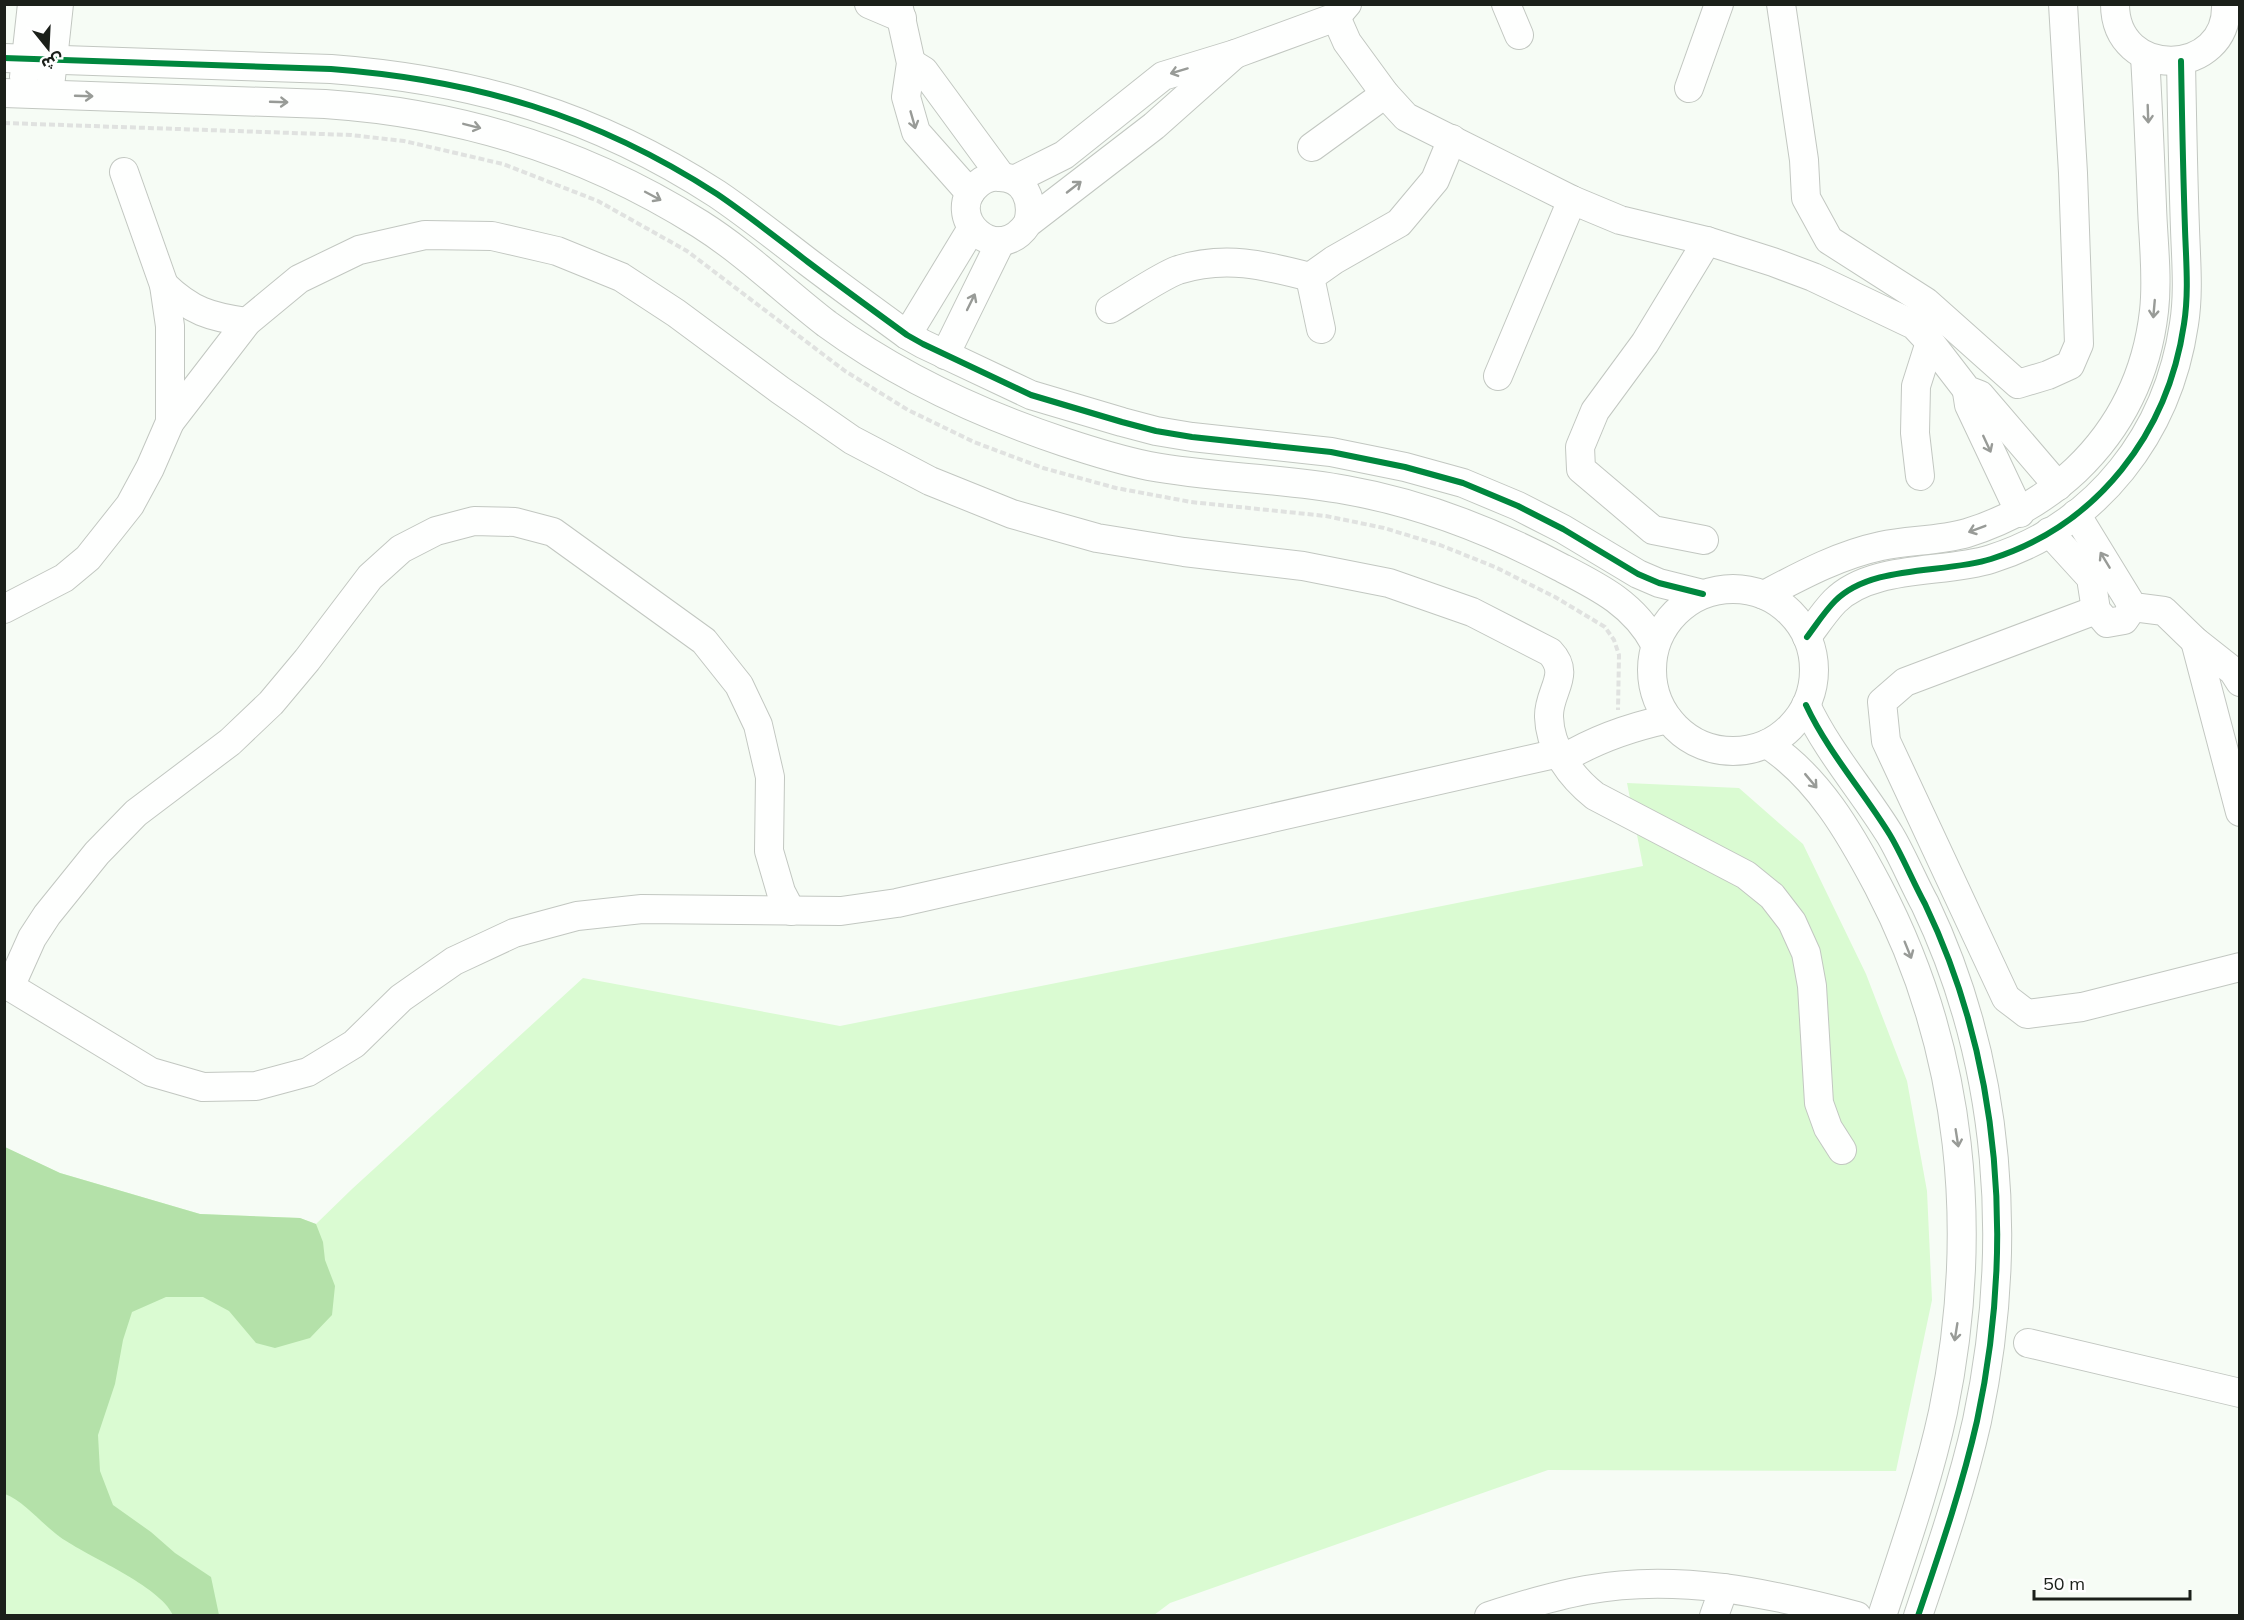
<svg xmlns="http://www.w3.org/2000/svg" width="2244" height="1620" font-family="Mulish,'Noto Sans Arabic',sans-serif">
	<rect width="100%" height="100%" fill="#f6fcf5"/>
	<path fill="#dafbd2" d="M 1627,783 L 1739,788 L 1803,844 L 1866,974 L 1907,1081 L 1927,1191 L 1932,1300 L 1896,1471 L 1548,1470 L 1170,1603 L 1154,1615 L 5,1615 L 4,1147 L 60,1173 L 200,1214 L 300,1218 L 316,1224 L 352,1189 L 583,978 L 840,1026 L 1643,866 Z"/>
	<path fill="#b4e1a9" d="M 5,1147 L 60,1173 L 200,1214 L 300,1218 L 316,1224 L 323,1242 L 325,1260 L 335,1286 L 332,1315 L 310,1338 L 275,1348 L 256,1343 L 229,1311 L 203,1297 L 166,1297 L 132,1312 L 123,1340 L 115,1384 L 98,1435 L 100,1471 L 113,1505 L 151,1532 L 175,1553 L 211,1577 L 219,1615 L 173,1615 C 159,1585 88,1557 60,1537 C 42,1524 25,1502 5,1494 Z"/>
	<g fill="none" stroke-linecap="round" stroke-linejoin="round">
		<g stroke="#c2c7c1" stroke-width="30">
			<g id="minor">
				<path d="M 869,4 L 902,18"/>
				<path d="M 898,4 L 911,63 L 906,97 L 916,132 L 970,193"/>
				<path d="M 1506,4 L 1519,35"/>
				<path d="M 1781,4 L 1804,160 L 1806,198 L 1829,240 L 1926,302 L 2018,384 L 2048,375 L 2070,365 L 2079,344 L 2073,173 L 2063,4"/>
				<path d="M 2115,4 C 2115,81 2229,78 2226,4"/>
				<path d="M 1336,17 L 1347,42 L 1385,94 L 1406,117 L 1572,200 L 1620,220 L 1707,241 L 1773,262 L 1813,277 L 1914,325 L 1930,342 L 1967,390 L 1980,395 L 2058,486"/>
				<path d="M 4,58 L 331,69 C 475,80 595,115 717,194 C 748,215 778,239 808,262 C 841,287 874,311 907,335 L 923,344 L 1031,395 L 1122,422 L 1156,431 L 1192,437 L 1331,452 L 1405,467 L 1463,483 L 1518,506 L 1563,529 L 1638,574 L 1659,583 L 1703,594"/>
				<path d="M 911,63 L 924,71 L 1001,176"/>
				<path d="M 24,77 L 32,4"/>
				<path d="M 51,78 L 59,4"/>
				<path d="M 1689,88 L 1719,4"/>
				<path d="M 4,93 L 325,104 C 459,113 586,152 700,224 C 746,253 784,291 827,324 C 898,376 980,414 1064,442 C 1091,451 1120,460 1149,466 C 1214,478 1281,478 1346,490 C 1420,503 1494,532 1560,567 C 1599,587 1634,604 1655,644"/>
				<path d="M 1312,147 L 1385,94"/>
				<path d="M 124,172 L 164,285 L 170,326 L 170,422"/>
				<path d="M 1014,180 L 1064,155 L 1163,76 L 1235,54 L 1336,17 L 1347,4"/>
				<path d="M 1028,223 C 1034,201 1025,177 999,177 C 991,176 984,179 978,184 C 941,215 997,270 1028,223 L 1154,126 L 1235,54"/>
				<path d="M 164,285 C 191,311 210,317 247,322"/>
				<path d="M 1110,309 C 1128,299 1159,277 1178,270 C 1225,255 1264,265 1310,277"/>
				<path d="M 1321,329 L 1310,277 L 1334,260 L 1399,223 L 1435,180 L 1452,139"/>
				<path d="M 907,335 L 972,228"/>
				<path d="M 945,355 L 1001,241"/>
				<path d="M 1498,376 L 1572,200"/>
				<path d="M 1967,392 L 1969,405 L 2020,513"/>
				<path d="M 1920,476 L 1915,433 L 1916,386 L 1930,342"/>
				<path d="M 2076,514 L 2133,607 L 2164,611 L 2195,641 L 2233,671 L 2240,682"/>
				<path d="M 2049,532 L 2091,578 L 2096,610 L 2107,623 L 2124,620 L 2133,607"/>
				<path d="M 1704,540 L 1653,530 L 1581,469 L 1580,447 L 1595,411 L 1645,343 L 1707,241"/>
				<circle cx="1733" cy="670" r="81"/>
				<path d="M 1764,595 C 1802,575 1839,555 1881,546 C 1909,540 1939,541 1967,533 C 2009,520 2044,500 2076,470 C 2121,427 2147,373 2154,311 C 2158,276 2153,240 2152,206 C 2150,156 2148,106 2145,56"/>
				<path d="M 4,609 L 64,578 L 88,558 L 130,505 L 150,468 L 170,422 L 247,322 L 299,279 L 359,250 L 425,235 L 492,236 L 557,251 L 621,277 L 676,313 L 780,390 L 852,440 L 930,481 L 1012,514 L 1097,538 L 1184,552 L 1303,566 L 1389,583 L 1472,612 L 1550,652 C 1572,675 1548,691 1549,717 C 1550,749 1571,777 1595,796 L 1746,875 L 1772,896 L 1792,922 L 1806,953 L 1812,986 L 1819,1103 L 1828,1128 L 1842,1150"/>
				<path d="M 2096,610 L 1905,682 L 1882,702 L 1886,741 L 2006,998 L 2027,1014 L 2082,1007 L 2240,967"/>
				<path d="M 1807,637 C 1816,625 1825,611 1835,601 C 1872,564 1944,574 1991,559 C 2098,525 2168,433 2184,324 C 2189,293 2186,260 2185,229 C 2183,173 2182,117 2181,61"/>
				<path d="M 2195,641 L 2240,812"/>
				<path d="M 1806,705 C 1828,752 1863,791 1890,835 C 1903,857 1913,882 1925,904 C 2002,1065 2014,1248 1977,1421 C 1962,1487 1940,1551 1918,1616"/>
				<path d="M 1767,744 C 1818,777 1850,833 1878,886 C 1964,1050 1980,1233 1943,1412 C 1928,1481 1904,1549 1882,1616"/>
				<path d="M 1563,759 C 1594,740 1631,727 1668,719"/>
				<path d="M 4,983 L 151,1072 L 203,1087 L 256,1086 L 308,1072 L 354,1044 L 401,998 L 454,961 L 514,933 L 577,916 L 642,909 L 841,911 L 897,903 L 1559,753"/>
				<path d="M 10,987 L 32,938 L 47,915 L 97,853 L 136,813 L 230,742 L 271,703 L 307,660 L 370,577 L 401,549 L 436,531 L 474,521 L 515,522 L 553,532 L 704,641 L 739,685 L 758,725 L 770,777 L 769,851 L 781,892 L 791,911"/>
				<path d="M 2028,1343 L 2240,1393"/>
				<path d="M 1489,1616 C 1521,1606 1553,1596 1586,1590 C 1677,1573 1769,1593 1857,1616"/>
				<path d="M 1714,1616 L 1724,1588"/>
			</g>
		</g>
		<path stroke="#e0e2e0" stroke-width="4" stroke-dasharray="6 3" stroke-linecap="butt" d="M 4,123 L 351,135 L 404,141 L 503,164 L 598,201 L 687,251 L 845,371 L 908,410 L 974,442 L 1043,468 L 1116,488 L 1191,502 L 1326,516 L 1384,528 L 1440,545 L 1495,567 L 1555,597 L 1605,627 L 1614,640 L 1619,655 L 1618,710"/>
		<use href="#minor" stroke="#fefffe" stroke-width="28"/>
		<g stroke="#fff" stroke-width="10">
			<g id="cycleway">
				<path d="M 4,58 L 331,69 C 475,80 595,115 717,194 C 748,215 778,239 808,262 C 841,287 874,311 907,335 L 923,344 L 1031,395 L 1122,422 L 1156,431 L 1192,437 L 1331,452 L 1405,467 L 1463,483 L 1518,506 L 1563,529 L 1638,574 L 1659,583 L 1703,594"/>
				<path d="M 1807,637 C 1816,625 1825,611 1835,601 C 1872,564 1944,574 1991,559 C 2098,525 2168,433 2184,324 C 2189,293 2186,260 2185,229 C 2183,173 2182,117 2181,61"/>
				<path d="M 1806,705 C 1828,752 1863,791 1890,835 C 1903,857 1913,882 1925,904 C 2002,1065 2014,1248 1977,1421 C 1962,1487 1940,1551 1918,1616"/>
			</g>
		</g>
		<use href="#cycleway" stroke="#00873e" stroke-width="6"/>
	</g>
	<defs><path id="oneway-shaft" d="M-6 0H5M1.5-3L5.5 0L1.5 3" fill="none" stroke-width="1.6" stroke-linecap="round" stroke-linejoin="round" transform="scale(1.5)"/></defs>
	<g stroke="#989b97">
		<use href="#oneway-shaft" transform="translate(1179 71) rotate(163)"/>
		<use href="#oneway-shaft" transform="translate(84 96) rotate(2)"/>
		<use href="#oneway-shaft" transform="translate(279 102) rotate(2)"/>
		<use href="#oneway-shaft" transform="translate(2148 114) rotate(88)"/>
		<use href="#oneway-shaft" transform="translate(913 120) rotate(74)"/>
		<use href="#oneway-shaft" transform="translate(472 126) rotate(14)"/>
		<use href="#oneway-shaft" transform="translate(1074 187) rotate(-38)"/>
		<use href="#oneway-shaft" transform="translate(653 196) rotate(28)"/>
		<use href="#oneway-shaft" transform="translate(971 302) rotate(-64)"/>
		<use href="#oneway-shaft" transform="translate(2154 309) rotate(95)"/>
		<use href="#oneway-shaft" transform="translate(1987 444) rotate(65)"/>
		<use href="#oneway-shaft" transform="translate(1977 529) rotate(159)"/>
		<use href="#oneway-shaft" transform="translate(2105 560) rotate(-121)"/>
		<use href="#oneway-shaft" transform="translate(1811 781) rotate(50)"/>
		<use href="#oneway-shaft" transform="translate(1908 950) rotate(68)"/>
		<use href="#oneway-shaft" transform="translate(1957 1138) rotate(81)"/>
		<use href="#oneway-shaft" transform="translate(1956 1332) rotate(99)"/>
	</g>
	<rect width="2244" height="1620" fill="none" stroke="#1b201a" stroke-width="12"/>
	<g transform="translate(48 48) rotate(162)" stroke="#ffffff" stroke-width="4.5" paint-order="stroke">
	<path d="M0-4.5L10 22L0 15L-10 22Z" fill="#1b201a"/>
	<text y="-9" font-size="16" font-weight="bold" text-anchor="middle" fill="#1b201a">ش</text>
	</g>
	<path d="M2034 1590v9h156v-9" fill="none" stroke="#1b201a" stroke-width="3"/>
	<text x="2043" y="1590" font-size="18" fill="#1b201a" stroke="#ffffff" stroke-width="4.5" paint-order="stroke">50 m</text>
</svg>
